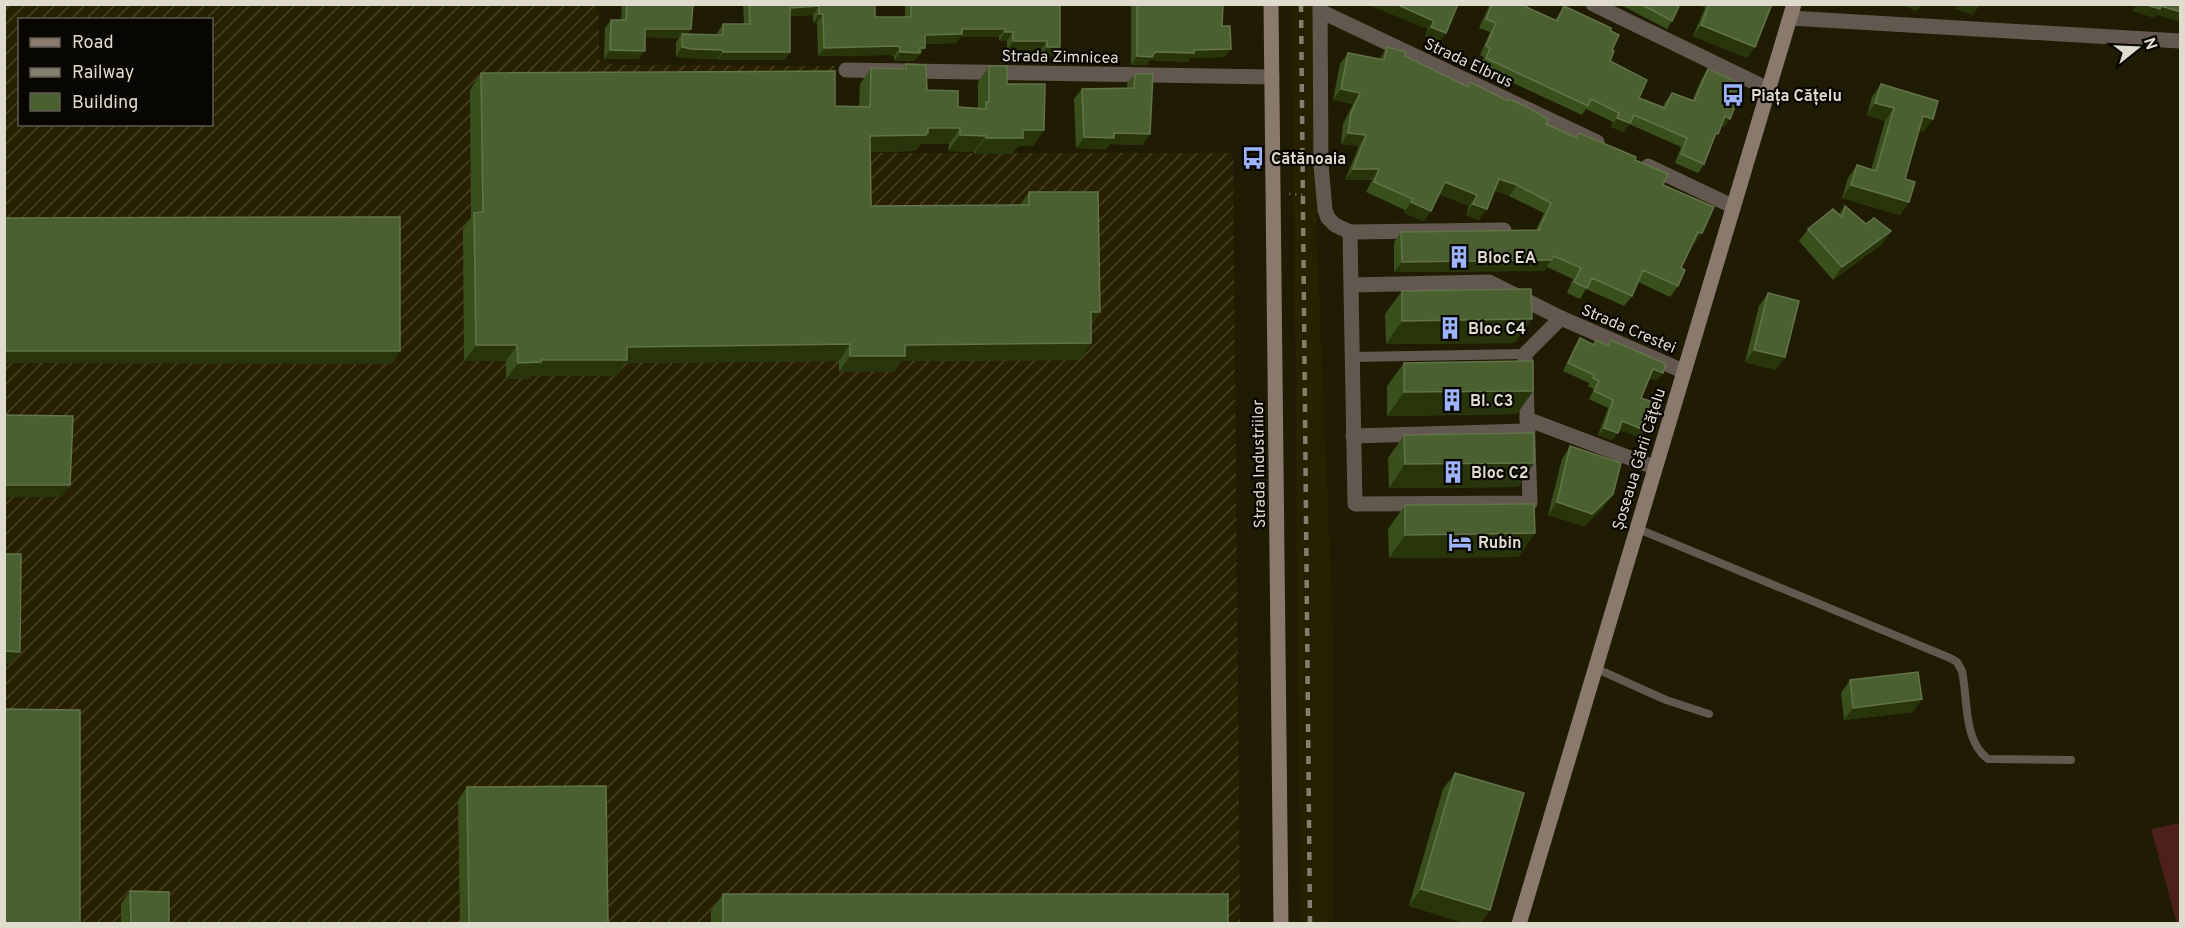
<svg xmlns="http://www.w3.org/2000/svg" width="2185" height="928" font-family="Overpass,sans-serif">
	<defs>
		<pattern id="industrial-furrows" width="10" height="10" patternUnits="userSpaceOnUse" patternTransform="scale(1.5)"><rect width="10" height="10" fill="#282100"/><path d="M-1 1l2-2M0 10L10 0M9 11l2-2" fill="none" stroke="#474124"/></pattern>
	</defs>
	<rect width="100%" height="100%" fill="#201b03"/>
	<path fill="#282100" d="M 1292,5 L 1315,5 L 1317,245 L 1333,627 L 1333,924 L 1300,923 Z"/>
	<path fill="url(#industrial-furrows)" fill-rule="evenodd" d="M 5,5 L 599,5 L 599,60 L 617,65 L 835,66 L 836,153 L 1233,153 L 1240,923 L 5,924 ZM 20,20 L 212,20 L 212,124 L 20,124 Z"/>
	<path fill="#4d1f1b" d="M 2180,823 L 2180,923 L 2177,924 L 2151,829 Z"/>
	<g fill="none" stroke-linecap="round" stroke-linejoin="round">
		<path stroke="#5b5641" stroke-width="3" stroke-dasharray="1.5 4.5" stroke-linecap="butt" d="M 1289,194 L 1306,195"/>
		<g stroke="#625850" stroke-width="8">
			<path d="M 1636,528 L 1950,658 L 1957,662 L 1962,671 C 1968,699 1963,741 1988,759 L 2071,760"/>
			<path d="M 1595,668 L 1666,700 L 1709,714"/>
		</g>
		<path stroke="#625850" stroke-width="10" d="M 1352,357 L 1525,354"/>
		<g stroke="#625850" stroke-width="15">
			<path d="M 1320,4 L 1321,165 L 1325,210 L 1328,218 L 1335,225 L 1350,232"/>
			<path d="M 1593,4 L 1768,89"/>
			<path d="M 1320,11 L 1597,142"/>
			<path d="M 1790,18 L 2180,41"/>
			<path d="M 846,70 L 1272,77"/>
			<path d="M 1648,166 L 1732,206"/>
			<path d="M 1504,230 L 1350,232 L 1355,504 L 1530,503 L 1525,354 L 1561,318"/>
			<path d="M 1351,285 L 1489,282 L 1561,318 L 1683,371"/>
			<path d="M 1527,419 L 1654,467"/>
			<path d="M 1353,436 L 1528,431"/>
		</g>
		<g stroke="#8a7a6e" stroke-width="15">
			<path d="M 1271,4 L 1281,924"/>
			<path d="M 1519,924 L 1794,4"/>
		</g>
		<path stroke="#837f6c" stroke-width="4.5" stroke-dasharray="8 8" stroke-linecap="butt" d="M 1301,4 L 1310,924"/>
	</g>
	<g fill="#39501d">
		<path d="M 622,4 L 693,4 L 688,34 L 717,35 L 717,33 L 723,24 L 744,24 L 743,4 L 875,4 L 875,17 L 905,17 L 905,4 L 1060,4 L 1054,56 L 1041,56 L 1041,50 L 1007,50 L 1007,41 L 999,41 L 999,37 L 960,37 L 956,43 L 925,44 L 925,48 L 914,61 L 894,61 L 894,56 L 889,55 L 818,56 L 817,23 L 813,23 L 813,15 L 790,16 L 790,52 L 784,60 L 717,60 L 717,59 L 685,58 L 676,56 L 676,42 L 679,38 L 645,37 L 639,59 L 604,59 L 605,28 L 611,20 L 621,20 Z"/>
		<path d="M 1131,4 L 1218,4 L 1222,26 L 1225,57 L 1190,58 L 1188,62 L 1150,60 L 1146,65 L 1131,65 Z"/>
		<path d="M 1373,4 L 1458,4 L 1440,42 L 1425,36 L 1428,29 L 1372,6 Z"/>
		<path d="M 1490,4 L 1527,4 L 1526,7 L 1555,20 L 1564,6 L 1612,50 L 1610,61 L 1639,98 L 1663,107 L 1665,102 L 1672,93 L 1692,101 L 1702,78 L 1708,69 L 1730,119 L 1724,127 L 1721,126 L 1714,139 L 1704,164 L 1698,173 L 1675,163 L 1681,147 L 1629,124 L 1624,132 L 1611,127 L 1613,122 L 1586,109 L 1582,115 L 1479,67 L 1484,57 L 1480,55 L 1490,32 L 1479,28 Z"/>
		<path d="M 1619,4 L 1680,4 L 1672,21 L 1667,29 Z"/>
		<path d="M 1697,4 L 1772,4 L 1747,58 L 1693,36 L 1705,8 Z"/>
		<path d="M 1387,47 L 1467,87 L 1470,82 L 1546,124 L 1576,137 L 1579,133 L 1635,160 L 1663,185 L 1695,244 L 1693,243 L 1681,268 L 1678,286 L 1670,297 L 1638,282 L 1632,296 L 1624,306 L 1586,289 L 1580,299 L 1567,293 L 1573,279 L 1547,267 L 1544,271 L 1394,272 L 1394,242 L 1401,232 L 1536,230 L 1544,213 L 1509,196 L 1494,190 L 1479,220 L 1466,215 L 1469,206 L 1439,194 L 1424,221 L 1404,213 L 1405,210 L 1366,192 L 1372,180 L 1345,180 L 1359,146 L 1341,144 L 1343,124 L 1353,104 L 1333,100 L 1340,64 L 1348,53 L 1379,60 Z"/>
		<path d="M 906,64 L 927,90 L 958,107 L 978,108 L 978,82 L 989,66 L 1007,84 L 1044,130 L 1033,146 L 1018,146 L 1012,154 L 974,154 L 974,152 L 948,151 L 949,144 L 921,144 L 915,151 L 870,152 L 871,206 L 1020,205 L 1029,192 L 1100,312 L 1091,325 L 1080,360 L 901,361 L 894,372 L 839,372 L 839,361 L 625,363 L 616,376 L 531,376 L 530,379 L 506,379 L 506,361 L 464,361 L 463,229 L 471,217 L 470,90 L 481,73 L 835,106 L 859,106 L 860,84 L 871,68 L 903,69 Z"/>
		<path d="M 1135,74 L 1150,134 L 1142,145 L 1110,144 L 1106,149 L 1076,148 L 1074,99 L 1082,89 L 1127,88 L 1127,84 Z"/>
		<path d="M 1881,84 L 1924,132 L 1919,130 L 1905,179 L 1909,202 L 1900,215 L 1842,198 L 1848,178 L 1857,165 L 1871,170 L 1885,121 L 1867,115 L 1872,97 Z"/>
		<path d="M 1845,206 L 1866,224 L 1891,231 L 1882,244 L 1833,280 L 1799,241 L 1808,229 L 1839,214 Z"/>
		<path d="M 1402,291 L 1515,343 L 1386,344 L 1385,314 Z"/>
		<path d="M 1768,293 L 1776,370 L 1745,362 L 1759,306 Z"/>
		<path d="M 1580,338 L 1593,344 L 1596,340 L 1607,346 L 1611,340 L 1657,380 L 1649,378 L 1641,398 L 1644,430 L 1639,437 L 1619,430 L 1612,440 L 1598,435 L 1608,408 L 1589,399 L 1594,389 L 1588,386 L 1589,383 L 1563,371 L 1575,346 Z"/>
		<path d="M 1404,363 L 1533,391 L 1517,414 L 1387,416 L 1387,386 Z"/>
		<path d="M 1404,435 L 1534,463 L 1518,487 L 1389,488 L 1388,458 Z"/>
		<path d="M 1570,446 L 1604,507 L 1584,526 L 1548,515 L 1562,459 Z"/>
		<path d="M 1405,505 L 1535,533 L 1518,557 L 1389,558 L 1388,529 Z"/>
		<path d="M 1850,680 L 1913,712 L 1844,720 L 1841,693 Z"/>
		<path d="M 1455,773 L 1490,910 L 1480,924 L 1468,924 L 1409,906 L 1443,789 Z"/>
		<path d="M 467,787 L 608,924 L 460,924 L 458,800 Z"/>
		<path d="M 130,891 L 169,924 L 121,924 L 121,904 Z"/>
		<path d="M 723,894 L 1228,924 L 711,924 L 711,911 Z"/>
	</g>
	<g fill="#28350b">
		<path d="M 1373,4 L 1396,4 L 1434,21 L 1428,29 L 1372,6 Z"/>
		<path d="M 1697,4 L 1707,4 L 1705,8 Z"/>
		<path d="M 1897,4 L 1922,4 L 1917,11 Z"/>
		<path d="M 1958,4 L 1974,4 L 1979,6 L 1973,15 L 1955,9 Z"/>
		<path d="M 2137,4 L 2161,6 L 2181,12 L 2181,22 L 2156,15 L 2154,18 L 2132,11 Z"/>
		<path d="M 819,6 L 813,15 L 784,17 L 790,8 Z"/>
		<path d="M 819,14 L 823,14 L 817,23 L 813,23 Z"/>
		<path d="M 1701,25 L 1755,47 L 1747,58 L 1693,36 Z"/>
		<path d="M 1431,27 L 1446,33 L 1440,42 L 1425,36 Z"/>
		<path d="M 645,29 L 691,29 L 685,38 L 682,34 L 679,38 L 639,37 Z"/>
		<path d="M 962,29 L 1005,29 L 999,37 L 960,37 L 956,43 L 919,44 L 925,35 Z"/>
		<path d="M 1005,32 L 1013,32 L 1007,41 L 999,41 Z"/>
		<path d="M 1013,41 L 1047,41 L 1041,50 L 1007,50 Z"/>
		<path d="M 895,46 L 900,47 L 894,56 L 889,55 L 818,56 L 824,48 Z"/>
		<path d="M 682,47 L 723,50 L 717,59 L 685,58 L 676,56 Z"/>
		<path d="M 1047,47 L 1060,47 L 1054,56 L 1041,56 Z"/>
		<path d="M 920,48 L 925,48 L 914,61 L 894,61 L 900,52 Z"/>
		<path d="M 1231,49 L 1225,57 L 1190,58 L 1188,62 L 1150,60 L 1146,65 L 1131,65 L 1137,56 L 1155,52 Z"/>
		<path d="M 610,50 L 645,51 L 639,59 L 604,59 Z"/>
		<path d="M 723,52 L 790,52 L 784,60 L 717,60 Z"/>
		<path d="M 1341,89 L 1360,93 L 1353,104 L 1333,100 Z"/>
		<path d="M 1875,103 L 1894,108 L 1885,121 L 1867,115 Z"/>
		<path d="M 1725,116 L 1730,119 L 1724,127 L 1719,125 Z"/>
		<path d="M 1923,116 L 1933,119 L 1924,132 L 1914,129 Z"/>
		<path d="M 1617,118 L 1630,123 L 1624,132 L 1611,127 Z"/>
		<path d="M 928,128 L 960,128 L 949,144 L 921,144 L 915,151 L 859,152 L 870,136 Z"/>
		<path d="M 1023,130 L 1044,130 L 1033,146 L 1018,146 L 1012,154 L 974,154 L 986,138 Z"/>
		<path d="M 1114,133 L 1150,134 L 1142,145 L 1110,144 L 1106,149 L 1076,148 L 1084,137 Z"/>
		<path d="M 1348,133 L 1366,135 L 1359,146 L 1341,144 Z"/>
		<path d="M 960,135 L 986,136 L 974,152 L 948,151 Z"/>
		<path d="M 1353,169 L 1379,169 L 1372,180 L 1345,180 Z"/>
		<path d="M 1499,179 L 1517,185 L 1509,196 L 1492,189 Z"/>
		<path d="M 1445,182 L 1477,195 L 1469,206 L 1437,193 Z"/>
		<path d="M 1851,185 L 1909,202 L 1900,215 L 1842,198 Z"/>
		<path d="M 1411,202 L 1431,211 L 1424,221 L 1404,213 Z"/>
		<path d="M 1473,204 L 1487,209 L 1479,220 L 1466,215 Z"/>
		<path d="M 1891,231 L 1882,244 L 1833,280 L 1842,267 Z"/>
		<path d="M 1698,232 L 1702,233 L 1695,244 L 1691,242 Z"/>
		<path d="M 1551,260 L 1544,271 L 1394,272 L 1402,262 Z"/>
		<path d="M 1091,312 L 1100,312 L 1088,328 Z"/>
		<path d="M 1532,319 L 1515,343 L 1386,344 L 1402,321 Z"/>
		<path d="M 1091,343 L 1080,360 L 901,361 L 894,372 L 839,372 L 850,356 L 905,345 Z"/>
		<path d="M 850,344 L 839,361 L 625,363 L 616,376 L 531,376 L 530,379 L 506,379 L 518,363 L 627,347 Z"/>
		<path d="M 476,345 L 517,345 L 506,361 L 464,361 Z"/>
		<path d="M 1754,350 L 1785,357 L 1776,370 L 1745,362 Z"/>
		<path d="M 4,351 L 400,351 L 392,364 L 4,363 Z"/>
		<path d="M 1653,369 L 1663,373 L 1657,380 L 1647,377 Z"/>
		<path d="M 1533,391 L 1517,414 L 1387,416 L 1404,392 Z"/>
		<path d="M 1622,421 L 1644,430 L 1639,437 L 1617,429 Z"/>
		<path d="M 1604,428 L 1618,433 L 1612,440 L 1598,435 Z"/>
		<path d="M 1534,463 L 1518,487 L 1389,488 L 1405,464 Z"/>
		<path d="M 4,485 L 70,485 L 61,497 L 4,497 Z"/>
		<path d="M 1613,494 L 1604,507 L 1584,526 L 1548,515 L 1557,502 Z"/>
		<path d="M 1535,533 L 1518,557 L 1389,558 L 1405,535 Z"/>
		<path d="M 4,651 L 20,652 L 11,664 L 4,664 Z"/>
		<path d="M 1922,699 L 1913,712 L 1844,720 L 1853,708 Z"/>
		<path d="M 1421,889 L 1490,910 L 1480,924 L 1468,924 L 1409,906 Z"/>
	</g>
	<g fill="#4b6030" stroke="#627349" stroke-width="1.5">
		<path d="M 627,4 L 693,4 L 691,29 L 645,29 L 645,51 L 610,50 L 611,20 L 626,20 Z"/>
		<path d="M 749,4 L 875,4 L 875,17 L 911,17 L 911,4 L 1060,4 L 1060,47 L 1047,47 L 1047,41 L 1013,41 L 1013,32 L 1005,32 L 1005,29 L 962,29 L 962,34 L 925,35 L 925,48 L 920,48 L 920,53 L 900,52 L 900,47 L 895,46 L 824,48 L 823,14 L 819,14 L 819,6 L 790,8 L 790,52 L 723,52 L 723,50 L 691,49 L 682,47 L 682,34 L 723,35 L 723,24 L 750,24 Z"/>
		<path d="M 1137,4 L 1223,5 L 1222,26 L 1230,26 L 1231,49 L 1194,50 L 1194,53 L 1155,52 L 1152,57 L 1137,56 Z"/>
		<path d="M 1396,4 L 1458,4 L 1446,33 L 1431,27 L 1434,21 Z"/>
		<path d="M 1492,4 L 1527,4 L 1526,7 L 1557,21 L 1564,6 L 1611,28 L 1611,31 L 1619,35 L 1612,50 L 1614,51 L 1610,61 L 1647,80 L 1639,98 L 1665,108 L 1672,93 L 1694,101 L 1708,69 L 1744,85 L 1730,119 L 1725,116 L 1718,134 L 1716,133 L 1704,164 L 1681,154 L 1687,138 L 1634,115 L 1630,123 L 1617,118 L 1619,113 L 1591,99 L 1588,106 L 1486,58 L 1490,48 L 1486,46 L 1496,23 L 1486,19 Z"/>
		<path d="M 1641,4 L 1680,4 L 1672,21 Z"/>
		<path d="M 1709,4 L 1772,4 L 1755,47 L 1701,25 Z"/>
		<path d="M 2144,4 L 2181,4 L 2181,12 L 2161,6 L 2160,9 Z"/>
		<path d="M 1387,47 L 1406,52 L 1405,56 L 1468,87 L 1470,82 L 1508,101 L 1509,99 L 1527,107 L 1548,119 L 1546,124 L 1577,138 L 1579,133 L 1636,157 L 1635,160 L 1668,174 L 1663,185 L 1714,207 L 1702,233 L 1698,232 L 1681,268 L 1685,270 L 1678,286 L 1643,270 L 1632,296 L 1592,278 L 1587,288 L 1574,282 L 1581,268 L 1554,256 L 1551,260 L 1402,262 L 1401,232 L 1541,230 L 1539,229 L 1551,203 L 1517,185 L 1499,179 L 1487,209 L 1473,204 L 1477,195 L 1445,182 L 1431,211 L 1411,202 L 1413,199 L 1374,182 L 1379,169 L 1353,169 L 1366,135 L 1348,133 L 1351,113 L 1360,93 L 1341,89 L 1348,53 L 1384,60 Z"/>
		<path d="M 906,64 L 926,65 L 927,90 L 958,91 L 958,107 L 986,109 L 986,102 L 989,102 L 989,66 L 1007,66 L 1007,84 L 1045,84 L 1044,130 L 1023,130 L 1023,138 L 986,138 L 986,136 L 960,135 L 960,128 L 928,128 L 928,133 L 926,133 L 926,135 L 870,136 L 871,206 L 1029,205 L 1029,192 L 1098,192 L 1100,312 L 1091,312 L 1091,343 L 905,345 L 905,356 L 850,356 L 850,344 L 627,347 L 627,360 L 541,360 L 541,362 L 518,363 L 517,345 L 476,345 L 474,213 L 483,212 L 481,73 L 835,71 L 835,106 L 870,107 L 871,68 L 906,69 Z"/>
		<path d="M 1135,74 L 1153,74 L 1150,134 L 1114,133 L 1114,138 L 1084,137 L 1082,89 L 1134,88 Z"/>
		<path d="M 1881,84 L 1938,101 L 1933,119 L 1923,116 L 1905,179 L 1915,182 L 1909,202 L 1851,185 L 1857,165 L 1876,171 L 1894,108 L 1875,103 Z"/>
		<path d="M 1845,206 L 1866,224 L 1874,218 L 1891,231 L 1842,267 L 1808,229 L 1833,209 L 1842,217 Z"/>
		<path d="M 400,217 L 400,351 L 4,351 L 4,218 Z"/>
		<path d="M 1531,289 L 1532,319 L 1402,321 L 1402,291 Z"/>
		<path d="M 1768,293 L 1799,301 L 1785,357 L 1754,350 Z"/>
		<path d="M 1580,338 L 1594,345 L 1596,340 L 1608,346 L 1611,340 L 1666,364 L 1663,373 L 1653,369 L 1641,398 L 1653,402 L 1644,430 L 1622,421 L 1618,433 L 1604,428 L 1613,400 L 1594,391 L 1599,381 L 1593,378 L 1594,375 L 1568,363 Z"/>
		<path d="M 1533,361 L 1533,391 L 1404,392 L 1404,363 Z"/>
		<path d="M 4,415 L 73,416 L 70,485 L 4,485 Z"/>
		<path d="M 1534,433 L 1534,463 L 1405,464 L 1404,435 Z"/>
		<path d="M 1570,446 L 1621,463 L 1613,494 L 1592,514 L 1557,502 Z"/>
		<path d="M 1534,504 L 1535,533 L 1405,535 L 1405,505 Z"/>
		<path d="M 4,554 L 21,554 L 20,652 L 4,651 Z"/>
		<path d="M 1918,672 L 1922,699 L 1853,708 L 1850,680 Z"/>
		<path d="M 4,709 L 80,710 L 80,924 L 4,924 Z"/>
		<path d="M 1455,773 L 1524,793 L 1490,910 L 1421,889 Z"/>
		<path d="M 606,786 L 608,924 L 469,924 L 467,787 Z"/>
		<path d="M 130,891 L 169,892 L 169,924 L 131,924 Z"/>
		<rect x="723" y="894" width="505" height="30"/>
	</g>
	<defs>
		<g id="bus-bare" transform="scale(1.8)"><path d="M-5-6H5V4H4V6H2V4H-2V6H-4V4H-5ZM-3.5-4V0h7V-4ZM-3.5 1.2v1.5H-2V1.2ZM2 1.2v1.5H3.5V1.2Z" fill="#9db4fd" stroke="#080601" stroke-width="2.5" paint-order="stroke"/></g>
		<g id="building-bare" transform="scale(1.8)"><path d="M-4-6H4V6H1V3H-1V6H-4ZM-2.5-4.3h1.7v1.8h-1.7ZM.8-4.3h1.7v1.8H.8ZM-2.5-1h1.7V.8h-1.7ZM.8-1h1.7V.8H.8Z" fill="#9db4fd" stroke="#080601" stroke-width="2.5" paint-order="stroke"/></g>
		<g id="hotel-bare" transform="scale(1.8)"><path d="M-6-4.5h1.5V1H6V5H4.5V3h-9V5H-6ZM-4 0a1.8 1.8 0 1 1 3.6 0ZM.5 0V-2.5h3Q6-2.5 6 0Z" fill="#9db4fd" stroke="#080601" stroke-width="2.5" paint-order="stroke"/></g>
	</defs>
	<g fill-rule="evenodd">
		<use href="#bus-bare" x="1733" y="95"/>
		<use href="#bus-bare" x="1253" y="158"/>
		<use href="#building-bare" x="1459" y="257"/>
		<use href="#building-bare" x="1450" y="328"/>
		<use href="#building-bare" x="1452" y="400"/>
		<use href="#building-bare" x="1453" y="472"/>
		<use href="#hotel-bare" x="1460" y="542"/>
	</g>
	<g text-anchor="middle" stroke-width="4.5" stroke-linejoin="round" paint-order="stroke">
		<g font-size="16" fill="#dfdccd" stroke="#080601">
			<text transform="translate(1060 56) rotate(1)" y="6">Strada Zimnicea</text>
			<text transform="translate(1469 62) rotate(25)" y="6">Strada Elbrus</text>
			<text transform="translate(1629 328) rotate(23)" y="6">Strada Crestei</text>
			<text transform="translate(1638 459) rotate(-73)" y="6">Șoseaua Gării Cățelu</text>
			<text transform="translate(1258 464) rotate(-91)" y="6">Strada Industriilor</text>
		</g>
		<g font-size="16" font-weight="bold" fill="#dfdccd" stroke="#080601" text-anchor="start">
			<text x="1751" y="101">Piața Cățelu</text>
			<text x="1271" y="164">Cătănoaia</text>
			<text x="1477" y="263">Bloc EA</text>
			<text x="1468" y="334">Bloc C4</text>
			<text x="1470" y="406">Bl. C3</text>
			<text x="1471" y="478">Bloc C2</text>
			<text x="1478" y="548">Rubin</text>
		</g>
	</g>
	<rect width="2185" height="928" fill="none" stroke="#dfdccd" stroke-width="12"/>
	<rect x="18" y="18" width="195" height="108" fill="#080601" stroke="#5e5c53" stroke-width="1.5"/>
	<rect x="30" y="38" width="30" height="9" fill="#8a7a6e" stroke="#5e5c53" stroke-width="1.5"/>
	<text x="72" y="48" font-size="18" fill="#dfdccd">Road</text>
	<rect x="30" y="68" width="30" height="9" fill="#837f6c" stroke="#5e5c53" stroke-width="1.5"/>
	<text x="72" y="78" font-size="18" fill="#dfdccd">Railway</text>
	<rect x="30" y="93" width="30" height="18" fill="#4b6030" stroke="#5e5c53" stroke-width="1.5"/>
	<text x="72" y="108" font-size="18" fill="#dfdccd">Building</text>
	<g transform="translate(2137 48) rotate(72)" stroke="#080601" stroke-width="4.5" paint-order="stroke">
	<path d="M0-4.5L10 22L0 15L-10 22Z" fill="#dfdccd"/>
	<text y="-9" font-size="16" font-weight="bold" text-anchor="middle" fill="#dfdccd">N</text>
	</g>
</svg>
